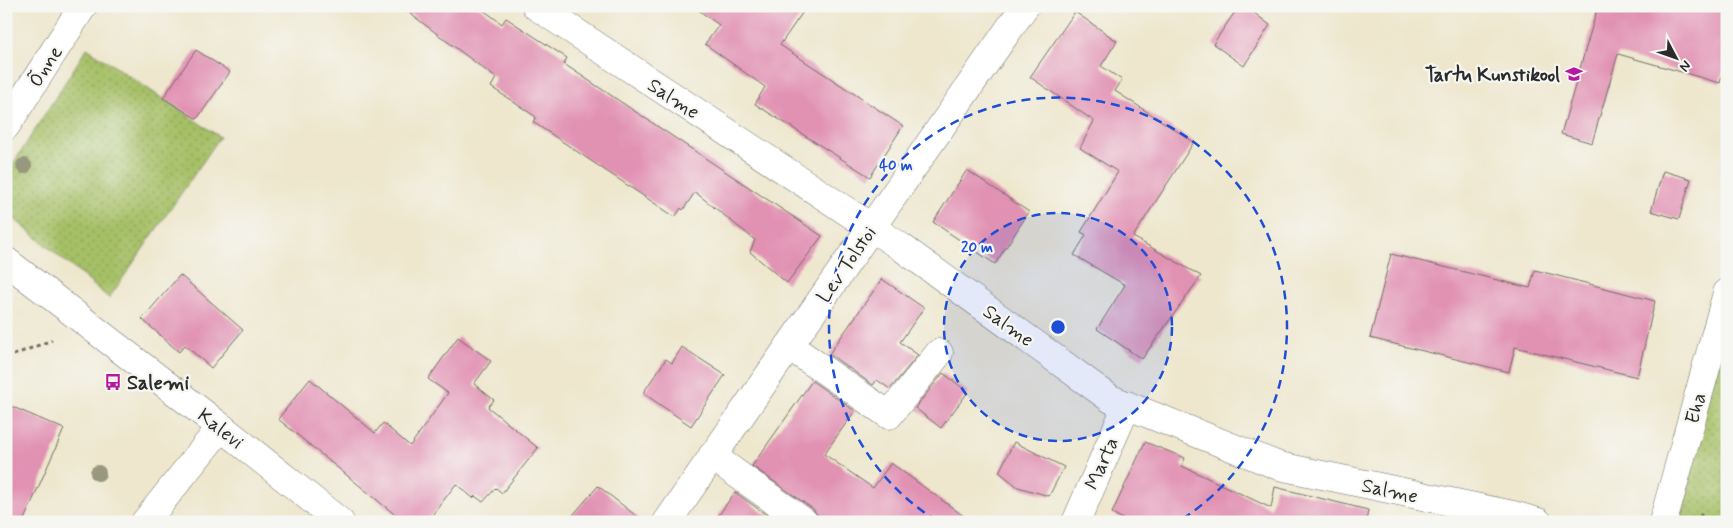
<svg xmlns="http://www.w3.org/2000/svg" width="1733" height="528" font-family="Mynerve,sans-serif">
	<defs>
		<pattern id="grass-dots" width="8" height="8" patternUnits="userSpaceOnUse" patternTransform="scale(1.25)"><rect width="8" height="8" fill="#a6c066"/><path d="M2 2h.1M6 6h.1" fill="none" stroke="#879c54" stroke-width="1.8" stroke-linecap="round"/></pattern>
	</defs>
	<rect width="100%" height="100%" fill="#f6f6f2"/>
	<filter id="ink" filterUnits="userSpaceOnUse"><feTurbulence type="fractalNoise" baseFrequency=".02" numOctaves="2"/><feDisplacementMap in="SourceGraphic" scale="10" xChannelSelector="R" yChannelSelector="G"/><feConvolveMatrix kernelMatrix="1 2 1 2 8 2 1 2 1" color-interpolation-filters="sRGB"/></filter>
	<filter id="wash" filterUnits="userSpaceOnUse"><feTurbulence type="fractalNoise" baseFrequency=".0096" numOctaves="4" result="noise"/><feDisplacementMap in="SourceGraphic" scale="20" xChannelSelector="R" yChannelSelector="G"/><feGaussianBlur stdDeviation="1.12" result="paint"/><feColorMatrix in="noise" values="0 0 0 0 0 0 0 0 0 0 0 0 0 0 0 0 0 1.4 0 .05"/><feComposite in="paint" operator="in"/></filter>
	<g filter="url(#wash)">
		<rect width="100%" height="100%" fill="#eee7cd"/>
		<g fill="url(#grass-dots)" stroke="#687648">
			<path d="M 87,48 L 220,137 L 109,298 L 6,212 L 6,175 Z"/>
			<path d="M 1727,293 L 1727,522 L 1663,522 Z"/>
		</g>
		<g id="blocks">
			<g fill="#e191b2">
				<path d="M 400,6 L 478,6 L 502,24 L 506,18 L 567,58 L 564,64 L 822,236 L 787,283 L 750,252 L 755,240 L 695,192 L 683,210 L 681,208 L 675,217 L 533,122 L 536,117 L 491,87 L 496,78 Z"/>
				<path d="M 693,6 L 807,6 L 780,45 L 903,126 L 870,177 L 755,104 L 765,87 L 705,44 L 719,25 Z"/>
				<path d="M 1239,6 L 1245,6 L 1270,25 L 1244,66 L 1213,44 Z"/>
				<path d="M 1598,6 L 1727,6 L 1727,58 L 1720,83 L 1618,54 L 1592,143 L 1561,134 Z"/>
				<path d="M 1075,12 L 1117,41 L 1101,66 L 1122,80 L 1115,91 L 1194,142 L 1133,237 L 1201,276 L 1142,359 L 1097,329 L 1125,285 L 1074,255 L 1086,235 L 1081,232 L 1118,172 L 1080,148 L 1094,121 L 1030,77 Z"/>
				<path d="M 196,50 L 230,72 L 197,119 L 163,98 Z"/>
				<path d="M 967,170 L 1029,212 L 995,264 L 933,222 Z"/>
				<path d="M 1663,171 L 1691,179 L 1679,219 L 1651,211 Z"/>
				<path d="M 1391,254 L 1530,288 L 1535,270 L 1655,301 L 1637,377 L 1515,347 L 1509,372 L 1370,338 Z"/>
				<path d="M 180,275 L 243,330 L 211,368 L 185,345 L 179,352 L 142,319 Z"/>
				<path d="M 882,279 L 924,308 L 900,342 L 918,355 L 890,389 L 877,380 L 873,385 L 829,354 Z"/>
				<path d="M 458,337 L 491,361 L 474,384 L 494,400 L 488,407 L 538,448 L 502,493 L 496,488 L 483,502 L 475,496 L 473,498 L 456,484 L 427,522 L 404,522 L 278,419 L 310,379 L 375,433 L 383,423 L 410,446 L 448,393 L 428,379 Z"/>
				<path d="M 682,347 L 725,375 L 691,426 L 643,393 L 666,359 L 672,363 Z"/>
				<path d="M 943,373 L 968,392 L 941,428 L 915,408 Z"/>
				<path d="M 812,381 L 855,411 L 824,454 L 873,488 L 891,463 L 972,522 L 822,522 L 813,509 L 752,466 Z"/>
				<path d="M 6,404 L 64,429 L 23,522 L 6,522 Z"/>
				<path d="M 1014,442 L 1064,467 L 1049,496 L 1018,487 L 999,472 Z"/>
				<path d="M 1145,442 L 1185,458 L 1182,466 L 1271,508 L 1275,487 L 1368,510 L 1366,522 L 1128,522 L 1112,513 Z"/>
				<path d="M 598,486 L 644,522 L 567,522 Z"/>
				<path d="M 735,492 L 772,519 L 770,522 L 714,522 Z"/>
			</g>
		</g>
	</g>
	<g filter="url(#ink)">
		<use href="#blocks" fill-opacity="0" stroke="#6f6d64" stroke-width="1"/>
		<g fill="none" stroke-linecap="round" stroke-linejoin="round">
			<g stroke="#6f6d64" stroke-width="29">
				<g id="minor">
					<path d="M 536,6 L 901,247 L 1111,399 L 1279,466 L 1513,515 L 1538,522"/>
					<path d="M 6,126 L 83,6"/>
					<path d="M 6,261 L 221,427 L 340,522"/>
					<path d="M 789,346 L 889,415 L 939,353"/>
					<path d="M 712,456 L 804,522"/>
					<path d="M 145,522 L 221,427"/>
					<path d="M 667,522 L 1025,6"/>
					<path d="M 1076,522 L 1127,405"/>
					<path d="M 1663,522 L 1727,293"/>
				</g>
			</g>
			<g stroke="#6f6d64" stroke-width="3" stroke-dasharray="4 4" stroke-linecap="butt">
				<path d="M 6,358 L 52,340"/>
				<path d="M 1700,514 L 1705,522"/>
			</g>
			<use href="#minor" stroke="#fff" stroke-width="28"/>
		</g>
		<g fill="#97987e">
			<circle cx="24" cy="166" r="8"/>
			<circle cx="98" cy="473" r="8"/>
		</g>
	</g>
	<circle cx="1058" cy="327" r="114" fill="#1d4ed8" fill-opacity=".12"/>
	<g fill="none" stroke="#1d4ed8" stroke-width="2.5" stroke-dasharray="9 6">
		<circle cx="1058" cy="327" r="114"/>
		<path d="M937 521A229 229 0 1 1 1179 521"/>
	</g>
	<defs>
		<g id="school-bare" transform="scale(1.35)"><path d="M0-5L7-2L0 1L-7-2ZM-4 1L0 2.5L4 1V4Q0 6-4 4Z" fill="#b5179e" stroke="#f6f6f2" stroke-width="2.5" paint-order="stroke"/></g>
		<g id="bus-bare" transform="scale(1.35)"><path d="M-5-6H5V4H4V6H2V4H-2V6H-4V4H-5ZM-3.5-4V0h7V-4ZM-3.5 1.2v1.5H-2V1.2ZM2 1.2v1.5H3.5V1.2Z" fill="#b5179e" stroke="#f6f6f2" stroke-width="2.5" paint-order="stroke"/></g>
	</defs>
	<g fill-rule="evenodd">
		<use href="#school-bare" x="1574" y="74"/>
		<use href="#bus-bare" x="113" y="382"/>
	</g>
	<g text-anchor="middle" stroke-width="4.5" stroke-linejoin="round" paint-order="stroke">
		<g font-size="20" fill="#2b2b2b" stroke="#f6f6f2">
			<text transform="translate(45 66) rotate(-57)" y="7">Õnne</text>
			<text transform="translate(674 98) rotate(33)" y="7">Salme</text>
			<text transform="translate(846 264) rotate(-55)" y="7">Lev Tolstoi</text>
			<text transform="translate(1009 325) rotate(36)" y="7">Salme</text>
			<text transform="translate(1695 408) rotate(-74)" y="7">Eha</text>
			<text transform="translate(221 428) rotate(38)" y="7">Kalevi</text>
			<text transform="translate(1101 463) rotate(-66)" y="7">Marta</text>
			<text transform="translate(1390 490) rotate(12)" y="7">Salme</text>
		</g>
		<g font-size="20" font-weight="bold" fill="#2b2b2b" stroke="#f6f6f2" text-anchor="end">
			<text x="1560" y="81">Tartu Kunstikool</text>
			<text x="127" y="389" text-anchor="start">Salemi</text>
		</g>
	</g>
	<circle cx="1058" cy="327" r="8" fill="#1d4ed8" stroke="#f6f6f2" stroke-width="2.5"/>
	<g font-size="15" text-anchor="middle" font-weight="bold" fill="#1d4ed8" stroke="#f6f6f2" stroke-width="4.5" stroke-linejoin="round" paint-order="stroke">
		<text x="896" y="170">40 m</text>
		<text x="977" y="252">20 m</text>
	</g>
	<rect width="1733" height="528" fill="none" stroke="#f6f6f2" stroke-width="25"/>
	<g transform="translate(1676 58) rotate(131)" stroke="#f6f6f2" stroke-width="4" paint-order="stroke">
	<path d="M0-4L9 19L0 12L-9 19Z" fill="#2b2b2b"/>
	<text y="-8" font-size="14" font-weight="bold" text-anchor="middle" fill="#2b2b2b">N</text>
	</g>
</svg>
